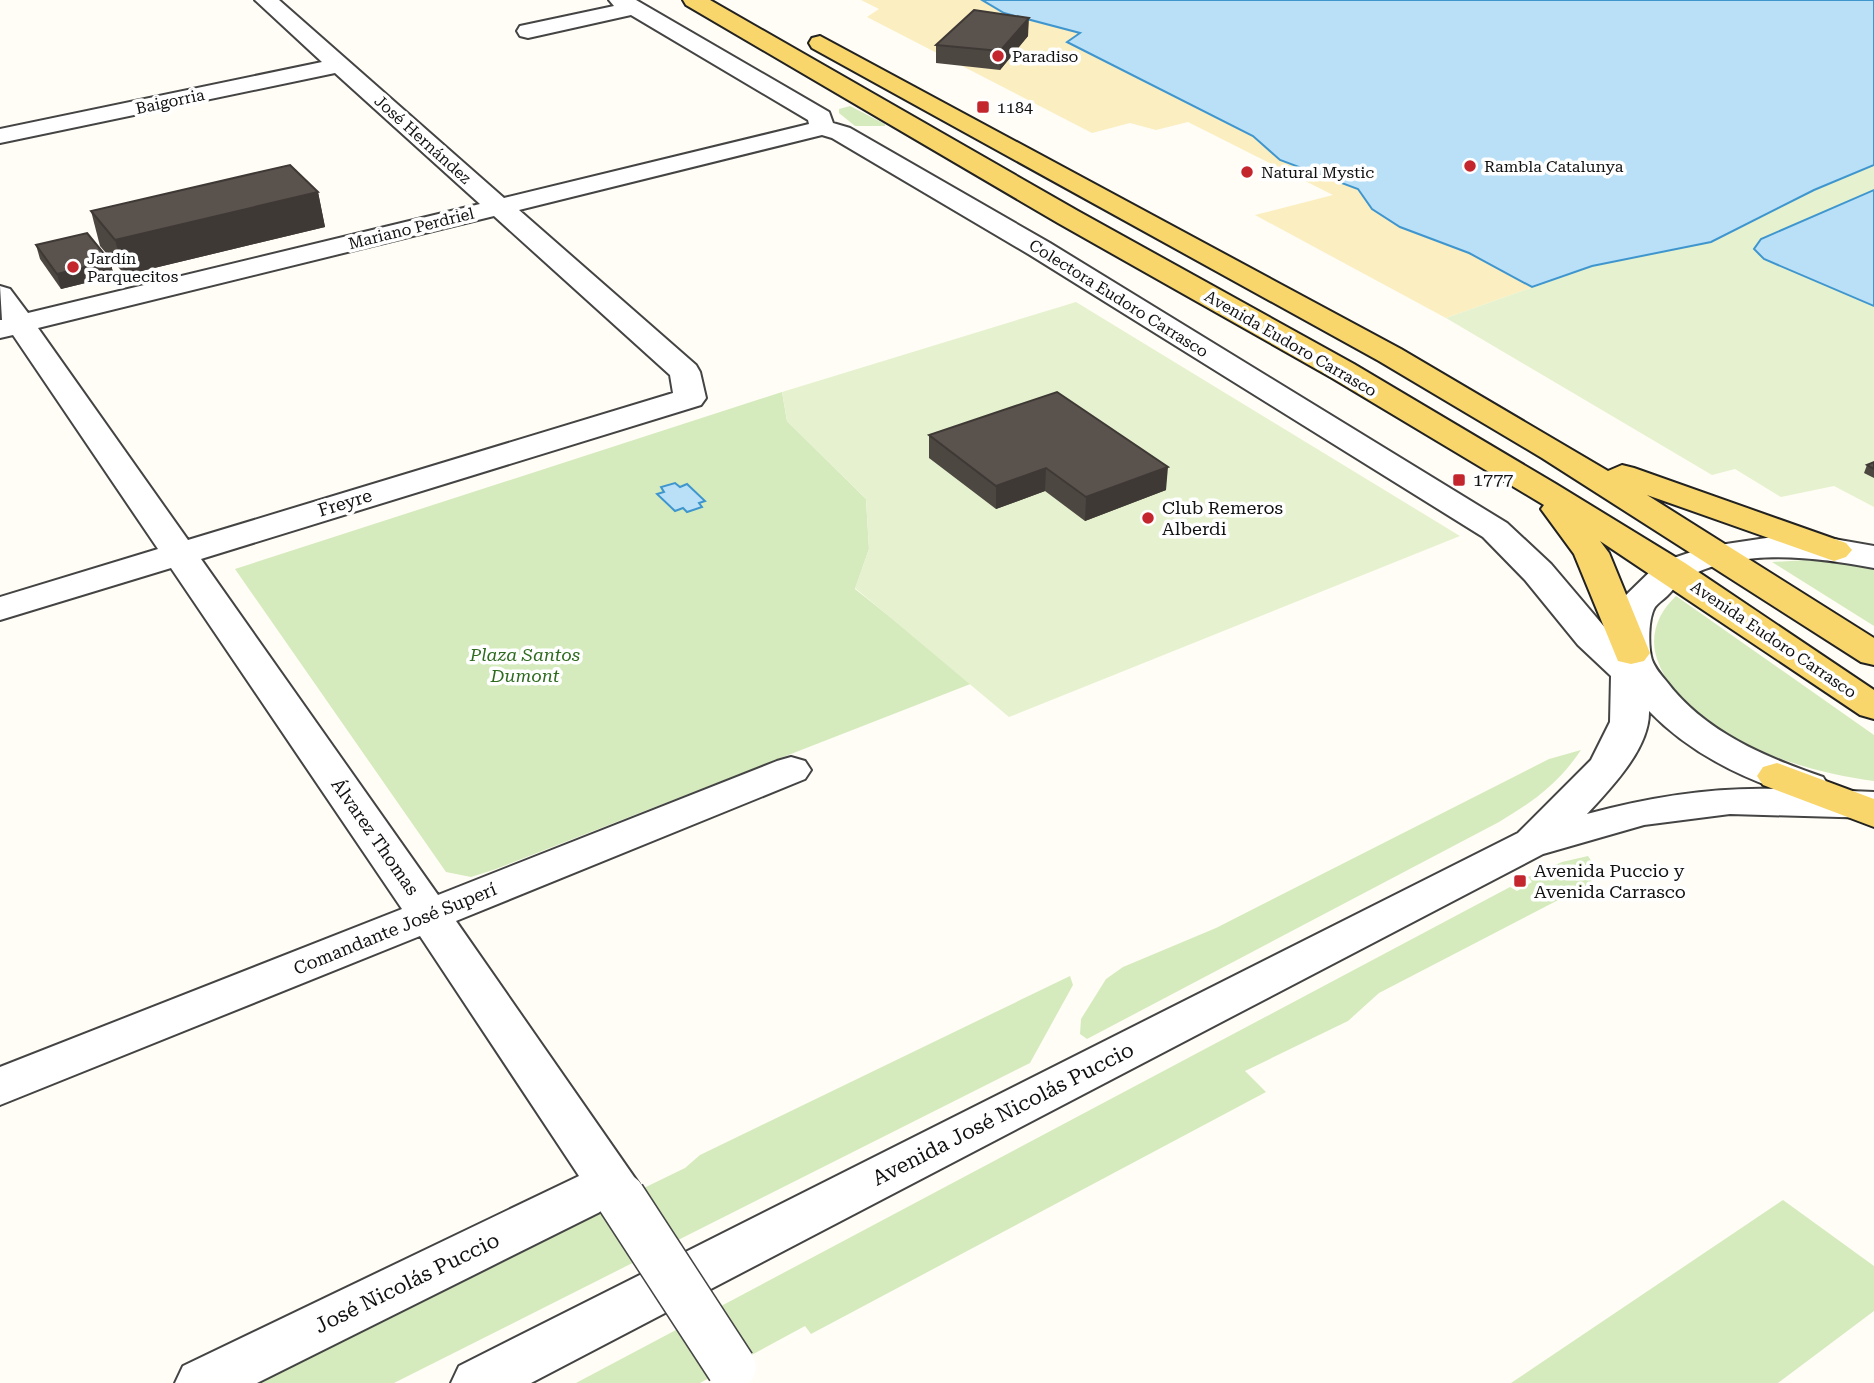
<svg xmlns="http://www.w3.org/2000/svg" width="1874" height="1383" font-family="'Roboto Serif',serif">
	<rect width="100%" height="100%" fill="#fffdf5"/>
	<g fill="#d5ebbd">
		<path d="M 850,106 L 885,124 L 885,126 L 855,126 L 839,113 L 839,109 Z"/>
		<path d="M 782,392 L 787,421 L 866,499 L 869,549 L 855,589 L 973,683 L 496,869 L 471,877 L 446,872 L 235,569 Z"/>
		<path d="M 1808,560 L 1874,568 L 1874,626 L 1772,562 Z"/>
		<path d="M 1676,596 L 1874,735 L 1874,781 C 1802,772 1683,736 1657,659 C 1649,635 1658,613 1676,596 Z"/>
		<path d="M 1581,750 C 1558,784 1534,801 1499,822 L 1087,1039 L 1080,1034 L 1081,1019 L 1106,979 L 1123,967 L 1216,928 L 1549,759 Z"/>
		<path d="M 1588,856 L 1596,868 L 1591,883 L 1379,993 L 1348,1021 L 1245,1071 L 1266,1092 L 811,1334 L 805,1326 L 700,1383 L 576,1383 L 1510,887 L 1517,891 L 1532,882 L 1528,877 L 1562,862 Z"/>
		<path d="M 1070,976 L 1073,985 L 1030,1063 L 394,1383 L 243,1383 L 685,1168 L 700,1155 Z"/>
		<path d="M 1783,1200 L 1874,1266 L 1874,1311 L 1778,1383 L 1511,1383 Z"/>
	</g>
	<path fill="#fbeec1" d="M 861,0 L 1183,0 L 1711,242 L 1592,266 L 1446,318 L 1255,215 L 1333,195 L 1188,122 L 1156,130 L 1130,123 L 1092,133 L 867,17 L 879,9 Z"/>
	<g fill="#e6f2cf">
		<path d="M 1874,165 L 1874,190 L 1761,239 L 1754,249 L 1764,259 L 1874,306 L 1874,507 L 1834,486 L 1781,497 L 1735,469 L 1712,475 L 1446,318 L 1592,266 L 1711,242 L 1814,190 Z"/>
		<path d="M 1076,302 L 1460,536 L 1009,717 L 855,588 L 869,549 L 866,499 L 787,421 L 782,392 Z"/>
	</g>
	<g fill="#b9e0f7" stroke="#3f96cf" stroke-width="2">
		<path d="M 982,0 L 1874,0 L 1874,165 L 1814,190 L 1711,242 L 1592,266 L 1532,287 L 1469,253 L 1400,227 L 1372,209 L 1358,189 L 1280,160 L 1253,136 L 1067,42 L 1080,33 L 1004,13 Z"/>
		<path d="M 1874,190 L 1874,306 L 1764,259 L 1754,249 L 1761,239 Z"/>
		<path d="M 675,483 L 680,487 L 687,484 L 705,501 L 699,503 L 702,507 L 687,512 L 683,508 L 675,511 L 657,494 L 664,492 L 661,487 Z"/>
	</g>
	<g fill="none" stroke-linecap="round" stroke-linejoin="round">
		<g stroke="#444" stroke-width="4">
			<path id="minor" d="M 255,0 L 279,0 L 504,198 L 809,124 L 808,120 L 631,15 L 528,38 L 520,36 L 517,31 L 520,26 L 614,6 L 609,0 L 636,0 L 829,112 L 833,123 L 850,128 L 1050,243 L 1507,523 L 1551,564 L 1613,637 L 1618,606 L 1623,598 L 1659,563 L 1706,547 L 1773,537 L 1834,539 L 1874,546 L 1874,568 C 1815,557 1741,547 1686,578 C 1679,582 1673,590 1667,596 C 1663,600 1658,603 1655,607 C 1648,618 1648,647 1652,660 C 1655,668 1661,675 1667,682 C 1705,732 1765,757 1823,777 L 1829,786 L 1827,790 L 1874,792 L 1874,818 L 1730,814 L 1644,825 L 1543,854 L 531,1383 L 451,1383 L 459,1366 L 1518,833 L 1591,760 L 1610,722 L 1611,676 L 1578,645 L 1525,580 L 1483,537 L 1030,255 L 832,138 L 822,135 L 519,210 L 696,365 L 700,372 L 706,398 L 701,405 L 201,559 L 438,895 L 777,761 L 791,757 L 805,761 L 811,770 L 805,779 L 456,921 L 639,1184 L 646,1198 L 639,1212 L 621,1218 L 602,1211 L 257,1383 L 175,1383 L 183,1366 L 579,1176 L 420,936 L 0,1105 L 0,1067 L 402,909 L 171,568 L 0,620 L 0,597 L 158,549 L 13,335 L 0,338 L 0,320 L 2,320 L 0,286 L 10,289 L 28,313 L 480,204 L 335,73 L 0,143 L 0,129 L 322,62 ZM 494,216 L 670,375 L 673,393 L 188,540 L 38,328 ZM 1649,711 C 1685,748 1729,772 1777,789 C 1711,787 1650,797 1587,814 C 1611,788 1650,748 1649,711 Z"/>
		</g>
		<g stroke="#222" stroke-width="4">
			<g id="major">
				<path d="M 683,0 L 710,0 L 1078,211 L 1354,364 L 1556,484 L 1685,563 L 1874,690 L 1874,719 L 1860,715 L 1600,541 L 1609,553 L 1650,653 L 1644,661 L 1631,664 L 1618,661 L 1574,554 L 1541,509 L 1544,505 L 1332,378 L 1058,223 L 686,5 Z"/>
				<path d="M 820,36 L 1401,349 L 1608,471 L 1622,465 L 1634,468 L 1846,543 L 1852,550 L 1846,557 L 1834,561 L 1647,495 L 1874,638 L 1874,665 L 1861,662 L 1542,458 L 1379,361 L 812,48 L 809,43 L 812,38 Z"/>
				<path d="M 1777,763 L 1874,799 L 1874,827 L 1763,785 L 1757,776 L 1763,767 Z"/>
			</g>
		</g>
		<use href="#minor" fill="#fff" fill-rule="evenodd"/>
		<use href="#major" fill="#f9d66b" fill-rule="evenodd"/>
		<g stroke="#444" stroke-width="52" stroke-linecap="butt">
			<path id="minor-bridge" d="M 621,1198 L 731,1367"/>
		</g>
		<use href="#minor-bridge" stroke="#fff" stroke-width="49"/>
	</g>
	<g fill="#4d4742">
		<path d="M 1028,36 L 1000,70 L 936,63 L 936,45 Z"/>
		<path d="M 318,192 L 325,227 L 125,275 L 100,246 L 91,211 Z"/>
		<path d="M 36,245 L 110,261 L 114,276 L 61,289 L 40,259 Z"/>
		<path d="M 929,435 L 1166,490 L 1085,521 L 1045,491 L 996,509 L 929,458 Z"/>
		<path d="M 1874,462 L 1874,478 L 1864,473 L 1867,465 Z"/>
	</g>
	<g fill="#3f3936">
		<path d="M 1029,18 L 1028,36 L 1000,70 L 1000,51 Z"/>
		<path d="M 318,192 L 325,227 L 125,275 L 115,240 Z"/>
		<path d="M 110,261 L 114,276 L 61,289 L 57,274 Z"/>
		<path d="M 1168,467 L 1166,490 L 1085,521 L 1086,497 Z"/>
		<path d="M 1046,468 L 1045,491 L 996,509 L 996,486 Z"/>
	</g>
	<g fill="#5a524d" stroke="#3f3936" stroke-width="2">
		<path d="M 974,10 L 1029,18 L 1000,51 L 936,45 Z"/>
		<path d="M 290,165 L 318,192 L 115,240 L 91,211 Z"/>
		<path d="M 87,233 L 110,261 L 57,274 L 36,245 Z"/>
		<path d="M 1057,392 L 1168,467 L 1086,497 L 1046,468 L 996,486 L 929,435 Z"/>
		<path d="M 1874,462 L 1874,469 L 1867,465 Z"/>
	</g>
	<g fill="#c4262e" stroke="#fff" stroke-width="2.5">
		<circle cx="998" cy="56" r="7"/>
		<rect x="976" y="100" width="14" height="14" rx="3.5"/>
		<circle cx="1470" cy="166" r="7"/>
		<circle cx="1247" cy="172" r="7"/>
		<circle cx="73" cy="267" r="7"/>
		<rect x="1452" y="473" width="14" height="14" rx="3.5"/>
		<circle cx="1148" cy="518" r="7"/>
		<rect x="1513" y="874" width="14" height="14" rx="3.5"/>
	</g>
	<g text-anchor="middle" stroke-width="7" stroke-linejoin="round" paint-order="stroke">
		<g font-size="16" fill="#111" stroke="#fff" text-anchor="start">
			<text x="1012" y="62">Paradiso</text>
			<text x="997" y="113">1184</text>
			<text x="1484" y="172">Rambla Catalunya</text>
			<text x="1261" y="178">Natural Mystic</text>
			<text x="87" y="264">Jardín<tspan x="87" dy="18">Parquecitos</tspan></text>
		</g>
		<g font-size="16" fill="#111" stroke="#fff">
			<text transform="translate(170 101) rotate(-12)" y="6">Baigorria</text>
			<text transform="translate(423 139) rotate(42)" y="6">José Hernández</text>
			<text transform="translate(411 228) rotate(-14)" y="6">Mariano Perdriel</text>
			<text transform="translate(1119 298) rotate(32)" y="6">Colectora Eudoro Carrasco</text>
			<text transform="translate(1291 343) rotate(30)" y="6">Avenida Eudoro Carrasco</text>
			<text transform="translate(1774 639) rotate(34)" y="6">Avenida Eudoro Carrasco</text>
		</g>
		<g font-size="18" fill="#111" stroke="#fff" text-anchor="start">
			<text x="1473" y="486">1777</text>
			<text x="1162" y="514">Club Remeros<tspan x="1162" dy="21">Alberdi</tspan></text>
			<text x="1534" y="877">Avenida Puccio y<tspan x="1534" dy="21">Avenida Carrasco</tspan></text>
		</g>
		<g font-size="18" fill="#111" stroke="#fff">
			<text transform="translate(345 503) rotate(-17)" y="6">Freyre</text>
			<text transform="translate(375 837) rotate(55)" y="6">Álvarez Thomas</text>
			<text transform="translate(395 929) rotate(-22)" y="6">Comandante José Superí</text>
		</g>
		<g font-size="18" font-style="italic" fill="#2f6b1f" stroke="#fff">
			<text x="525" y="661">Plaza Santos<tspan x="525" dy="21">Dumont</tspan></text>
		</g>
		<g font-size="21" fill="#111" stroke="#fff">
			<text transform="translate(1003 1114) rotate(-27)" y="7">Avenida José Nicolás Puccio</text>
			<text transform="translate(407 1283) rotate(-26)" y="7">José Nicolás Puccio</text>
		</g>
	</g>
</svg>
